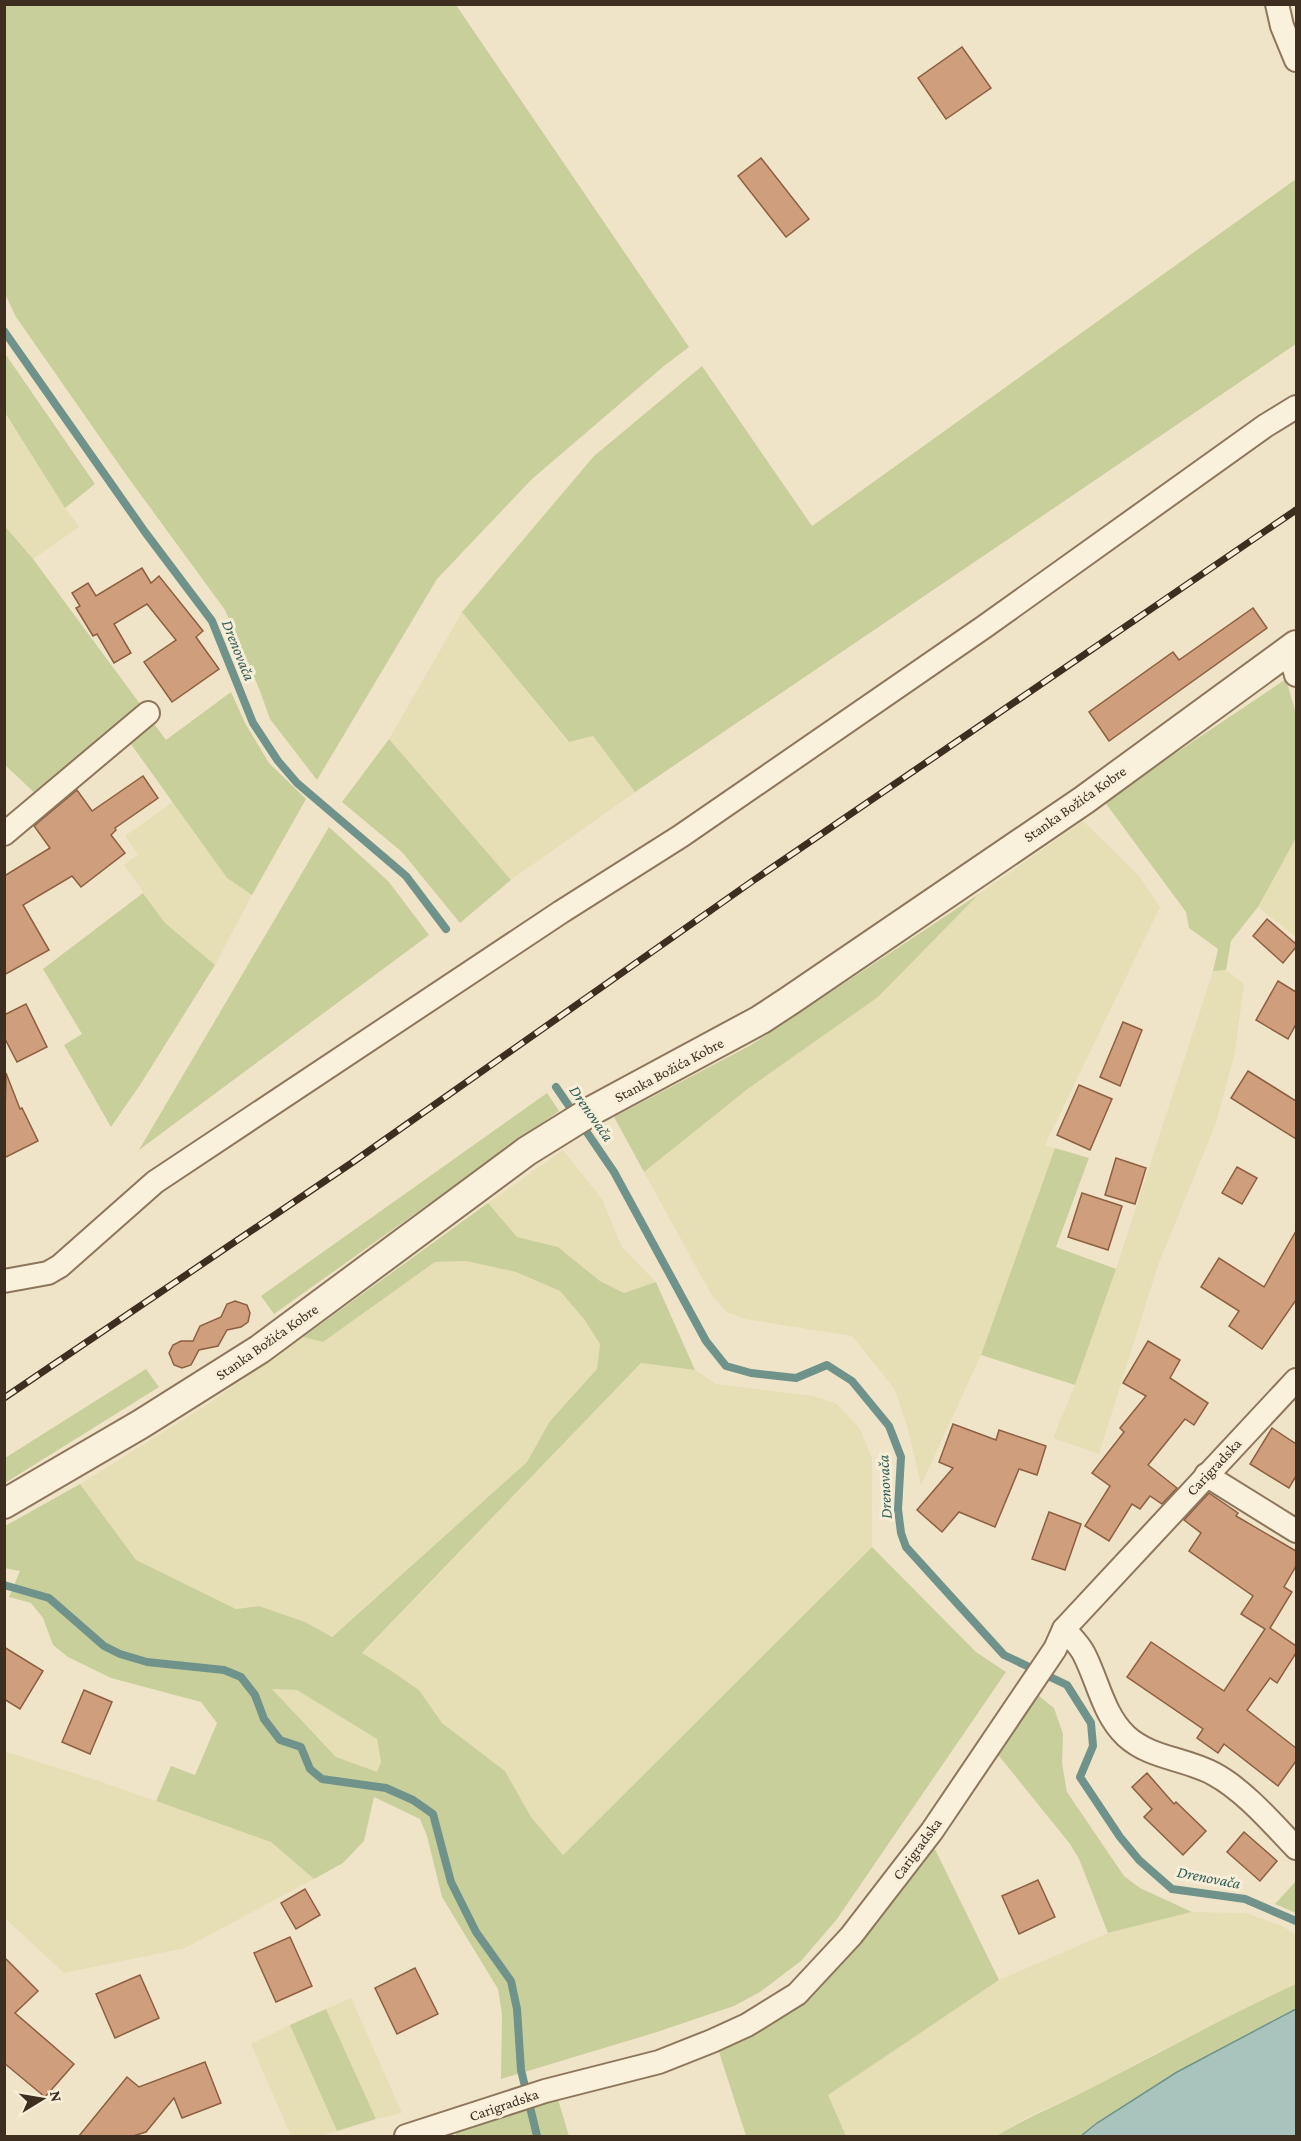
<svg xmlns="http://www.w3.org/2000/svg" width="1301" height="2141" font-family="'Crimson Pro',serif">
	<rect width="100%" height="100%" fill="#f0e4c8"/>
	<g fill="#e6deb5">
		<path d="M 4,413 L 65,508 L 79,527 L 33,559 L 5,525 Z"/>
		<path d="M 462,612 L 568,742 L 593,736 L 635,792 L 511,880 L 389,739 Z"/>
		<path d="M 173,802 L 227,878 L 252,895 L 215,965 L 165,923 L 124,865 L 138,855 L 125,836 Z"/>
		<path d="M 1083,821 L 1139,876 L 1160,907 L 1045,1145 L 1055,1148 L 981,1355 L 921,1485 L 907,1425 L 894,1388 L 852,1336 L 745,1319 L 727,1312 L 711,1294 L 644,1172 L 749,1088 L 878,997 L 979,894 Z"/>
		<path d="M 1296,838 L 1296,937 L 1258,907 Z"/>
		<path d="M 1226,970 L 1244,984 L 1235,1052 L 1216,1123 L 1158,1265 L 1099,1454 L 1053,1438 L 1075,1385 L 1116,1269 L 1213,971 Z"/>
		<path d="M 563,1150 L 602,1199 L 622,1247 L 656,1282 L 625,1293 L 600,1281 L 558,1247 L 517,1237 L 488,1203 Z"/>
		<path d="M 466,1261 L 516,1272 L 560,1291 L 584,1319 L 600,1344 L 597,1369 L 550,1421 L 527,1462 L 331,1637 L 305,1622 L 259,1606 L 236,1609 L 135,1560 L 80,1484 L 208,1404 L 303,1337 L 323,1342 L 435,1262 Z"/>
		<path d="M 641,1363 L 695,1370 L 716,1384 L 814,1396 L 837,1404 L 860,1429 L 872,1458 L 872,1547 L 563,1855 L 531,1817 L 505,1771 L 442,1723 L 419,1690 L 362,1654 Z"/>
		<path d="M 272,1689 L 297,1690 L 377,1739 L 381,1762 L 377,1773 L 336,1757 Z"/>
		<path d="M 4,1751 L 99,1781 L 271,1842 L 314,1879 L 185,1948 L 64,1973 L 5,1918 Z"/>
		<path d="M 1192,1912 L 1246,1913 L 1282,1926 L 1296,1935 L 1296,1984 L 1154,2054 L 1095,2086 L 1024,2119 L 996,2136 L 846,2136 L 827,2095 L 999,1980 L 1108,1933 Z"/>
		<path d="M 351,1998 L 402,2113 L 376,2119 L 326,2009 Z"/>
		<path d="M 290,2025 L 337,2131 L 321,2136 L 291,2136 L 251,2044 Z"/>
	</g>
	<g fill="#c9cf9b" fill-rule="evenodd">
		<path d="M 5,4 L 456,5 L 689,347 L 664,366 L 532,479 L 437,579 L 317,780 L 270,719 L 260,691 L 225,610 L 127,476 L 16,317 L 5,294 Z"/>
		<path d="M 1296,179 L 1296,344 L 635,792 L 593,736 L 569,742 L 462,612 L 594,456 L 702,366 L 812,526 Z"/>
		<path d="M 4,352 L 95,484 L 65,508 L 5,413 Z"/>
		<path d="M 4,525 L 33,559 L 143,708 L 37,795 L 5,765 Z"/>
		<path d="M 1286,679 L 1296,714 L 1296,838 L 1258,907 L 1231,941 L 1226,970 L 1213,971 L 1218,949 L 1189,928 L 1186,912 L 1104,801 Z"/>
		<path d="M 231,692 L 245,723 L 269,763 L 306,799 L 252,895 L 227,878 L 128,740 L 152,721 L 166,740 Z"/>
		<path d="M 389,739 L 511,880 L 460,923 L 402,852 L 342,802 Z"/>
		<path d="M 329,827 L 389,882 L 429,935 L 139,1150 Z"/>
		<path d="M 143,893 L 165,923 L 215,965 L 140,1085 L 111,1127 L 64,1045 L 82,1034 L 43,969 Z"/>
		<path d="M 979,894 L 878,997 L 749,1088 L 644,1172 L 614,1117 L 751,1045 Z"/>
		<path d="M 547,1093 L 559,1111 L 274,1314 L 261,1296 Z"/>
		<path d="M 1055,1148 L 1089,1158 L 1056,1247 L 1116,1269 L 1075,1385 L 981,1355 Z"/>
		<path d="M 488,1203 L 517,1237 L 558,1247 L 600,1281 L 624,1293 L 656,1282 L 695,1370 L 641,1363 L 362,1653 L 390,1670 L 419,1690 L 442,1723 L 505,1771 L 531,1817 L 563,1855 L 872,1547 L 976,1652 L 1006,1672 L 837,1919 L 801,1961 L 760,1992 L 734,2006 L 657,2032 L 501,2079 L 502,2014 L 498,1989 L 442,1897 L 427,1836 L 420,1819 L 374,1797 L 364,1841 L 343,1863 L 314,1879 L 271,1842 L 156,1801 L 171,1766 L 195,1775 L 217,1723 L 201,1702 L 111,1678 L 68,1657 L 53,1645 L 43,1618 L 31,1603 L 9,1597 L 20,1571 L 4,1568 L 5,1526 L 80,1484 L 136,1560 L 236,1609 L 259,1606 L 305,1622 L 332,1637 L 527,1462 L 550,1421 L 597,1369 L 600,1344 L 584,1319 L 560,1291 L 516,1272 L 466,1261 L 435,1262 L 323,1342 L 303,1337 ZM 272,1689 L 297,1690 L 377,1739 L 381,1762 L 377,1772 L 336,1757 Z"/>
		<path d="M 146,1369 L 159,1387 L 5,1483 L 5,1458 Z"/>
		<path d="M 1033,1691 L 1054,1708 L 1063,1734 L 1062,1763 L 1067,1792 L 1124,1876 L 1140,1888 L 1192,1912 L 1108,1933 L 1079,1859 L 1070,1844 L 991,1746 Z"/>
		<path d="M 931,1841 L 999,1980 L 828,2095 L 846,2136 L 746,2136 L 718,2049 L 753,2026 Z"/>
		<path d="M 1296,1881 L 1296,1913 L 1275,1904 Z"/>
		<path d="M 1296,1984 L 1296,2009 L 1177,2072 L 1097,2123 L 1081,2136 L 996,2136 C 1029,2116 1063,2103 1097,2085 C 1163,2051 1229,2015 1296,1984 Z"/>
		<path d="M 326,2009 L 376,2119 L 337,2131 L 290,2025 Z"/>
		<path d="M 557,2096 L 569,2136 L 456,2136 L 456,2132 Z"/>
	</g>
	<path fill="#a9c4bc" stroke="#6f938a" stroke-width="1.5" d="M 1296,2009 L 1296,2136 L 1081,2136 L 1097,2123 L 1177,2072 Z"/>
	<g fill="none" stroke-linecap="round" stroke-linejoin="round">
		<g stroke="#6f938a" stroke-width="8">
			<path d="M 4,331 L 145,532 L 212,621 L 253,723 L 278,761 L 297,783 L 406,876 L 446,929"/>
			<path d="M 556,1087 L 614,1172 L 706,1341 L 726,1366 L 751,1373 L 796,1378 L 827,1365 L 852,1381 L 889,1426 L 901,1457 L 898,1509 L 901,1533 L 906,1547 L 1004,1655 L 1067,1685 L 1091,1723 L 1093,1746 L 1080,1777 L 1120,1837 L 1139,1860 L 1172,1889 L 1245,1899 L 1296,1921"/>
			<path d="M 4,1585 L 49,1598 L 104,1646 L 120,1654 L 147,1662 L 224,1670 L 241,1677 L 255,1695 L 264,1719 L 280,1740 L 301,1747 L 310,1769 L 322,1779 L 386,1788 L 413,1800 L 433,1814 L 451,1882 L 476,1932 L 511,1981 L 517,2009 L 521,2070 L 537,2136"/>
		</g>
	</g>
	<g fill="#cf9f7d" stroke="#8d5f41" stroke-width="1.5">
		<path d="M 962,47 L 991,88 L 946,119 L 918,78 Z"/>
		<path d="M 761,158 L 809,219 L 786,237 L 738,176 Z"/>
		<path d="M 142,568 L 151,583 L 159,576 L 203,631 L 196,637 L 219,669 L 172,702 L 144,662 L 176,640 L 147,604 L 114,624 L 131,653 L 114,663 L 97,634 L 93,636 L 76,608 L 80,606 L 72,593 L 88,583 L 96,596 Z"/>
		<path d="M 1253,608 L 1267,628 L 1109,741 L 1089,712 L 1173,652 L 1179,660 Z"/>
		<path d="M 143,776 L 158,798 L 115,828 L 116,830 L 111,835 L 125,853 L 81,887 L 72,876 L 23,905 L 49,950 L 4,975 L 4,873 L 6,875 L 50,848 L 34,826 L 77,790 L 92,811 Z"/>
		<path d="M 1267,919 L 1296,944 L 1296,947 L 1283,963 L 1253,936 Z"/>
		<path d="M 1278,981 L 1296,992 L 1296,1024 L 1288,1039 L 1256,1020 Z"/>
		<path d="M 26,1004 L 47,1047 L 17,1062 L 4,1037 L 4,1015 Z"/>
		<path d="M 1123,1022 L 1142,1030 L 1120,1086 L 1100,1077 Z"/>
		<path d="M 1248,1071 L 1296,1101 L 1296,1139 L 1231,1098 Z"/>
		<path d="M 6,1073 L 20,1109 L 22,1108 L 38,1141 L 4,1158 Z"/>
		<path d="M 1079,1085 L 1112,1099 L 1090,1150 L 1057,1135 Z"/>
		<path d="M 1116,1158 L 1146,1168 L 1135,1204 L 1105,1195 Z"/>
		<path d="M 1237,1167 L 1257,1178 L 1242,1204 L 1222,1193 Z"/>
		<path d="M 1082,1193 L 1122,1206 L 1108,1250 L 1068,1237 Z"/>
		<path d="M 1296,1231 L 1296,1300 L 1262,1349 L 1229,1326 L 1239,1311 L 1201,1287 L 1219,1258 L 1264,1287 Z"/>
		<path d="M 235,1301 L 247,1305 L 250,1313 L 248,1322 L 241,1327 L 227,1330 L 218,1346 L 199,1350 L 191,1365 L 182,1368 L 174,1365 L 169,1353 L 173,1345 L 181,1341 L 193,1341 L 200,1326 L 221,1317 L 227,1304 Z"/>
		<path d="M 1148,1341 L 1180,1360 L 1170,1378 L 1208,1403 L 1194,1425 L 1185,1419 L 1148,1465 L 1177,1488 L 1162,1504 L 1150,1496 L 1140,1509 L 1132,1504 L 1109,1541 L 1085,1526 L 1110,1486 L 1092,1473 L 1124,1432 L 1120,1428 L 1146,1396 L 1123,1383 Z"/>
		<path d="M 953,1424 L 996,1440 L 999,1430 L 1046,1446 L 1037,1475 L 1019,1469 L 995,1527 L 959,1512 L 942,1532 L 917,1510 L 953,1468 L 939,1462 Z"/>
		<path d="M 1272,1428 L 1296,1444 L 1296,1476 L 1289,1488 L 1250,1464 Z"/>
		<path d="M 1209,1493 L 1238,1513 L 1236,1516 L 1296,1551 L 1296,1566 L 1284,1587 L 1292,1592 L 1270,1628 L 1296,1646 L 1296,1653 L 1277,1683 L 1270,1678 L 1247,1710 L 1296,1748 L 1296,1761 L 1278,1786 L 1224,1744 L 1218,1753 L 1197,1738 L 1203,1729 L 1127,1677 L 1151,1642 L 1224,1691 L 1265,1629 L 1241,1614 L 1253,1596 L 1189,1551 L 1201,1533 L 1184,1520 Z"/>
		<path d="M 1049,1512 L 1081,1524 L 1065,1570 L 1032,1559 Z"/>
		<path d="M 4,1647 L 43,1671 L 20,1709 L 4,1699 Z"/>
		<path d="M 84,1690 L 112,1702 L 90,1754 L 62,1742 Z"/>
		<path d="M 1147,1773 L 1174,1804 L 1176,1802 L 1206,1831 L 1183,1855 L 1144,1817 L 1152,1809 L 1132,1787 Z"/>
		<path d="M 1244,1832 L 1277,1861 L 1260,1881 L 1227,1852 Z"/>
		<path d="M 1038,1880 L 1055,1917 L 1019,1934 L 1002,1896 Z"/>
		<path d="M 305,1889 L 320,1915 L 296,1929 L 281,1903 Z"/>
		<path d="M 290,1937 L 312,1986 L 276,2002 L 254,1953 Z"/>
		<path d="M 4,1957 L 38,1991 L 15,2013 L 74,2064 L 45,2097 L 4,2063 Z"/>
		<path d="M 415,1968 L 438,2014 L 397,2034 L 375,1988 Z"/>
		<path d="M 140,1975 L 159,2018 L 115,2038 L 96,1994 Z"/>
		<path d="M 205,2062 L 221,2103 L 182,2118 L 174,2098 L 146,2132 L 133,2136 L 79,2136 L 127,2077 L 139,2087 Z"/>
	</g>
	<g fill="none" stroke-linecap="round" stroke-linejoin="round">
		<g stroke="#8d765c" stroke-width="26">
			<g id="minor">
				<path d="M 1277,4 L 1282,26 L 1296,60"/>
				<path d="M 1289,650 L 1296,675"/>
				<path d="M 4,834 L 148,713"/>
				<path d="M 4,1281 L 48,1273 L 60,1266 L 155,1182 L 561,912 L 681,836 L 984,627 L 1265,426 L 1296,407"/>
				<path d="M 1206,1475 L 1296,1531"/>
				<path d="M 1064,1629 C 1071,1637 1079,1644 1084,1654 C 1098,1681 1103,1714 1126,1736 C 1151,1759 1185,1758 1214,1774 C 1244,1790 1273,1824 1296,1848"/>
				<path d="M 406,2136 L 545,2091 L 659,2062 L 712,2041 L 747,2025 L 797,1994 L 851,1936 L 932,1831 L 1055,1649 L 1064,1629 L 1296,1380"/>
			</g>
		</g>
		<g stroke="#8d765c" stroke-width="32">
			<path id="tertiary" d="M 4,1504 L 141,1424 L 260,1349 L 527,1151 L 593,1110 L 760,1020 L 789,1001 L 1084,800 L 1296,645"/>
		</g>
		<use href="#minor" stroke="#faf1dc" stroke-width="22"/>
		<use href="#tertiary" stroke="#faf1dc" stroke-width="28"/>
		<g stroke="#3d2e20" stroke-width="7">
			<path id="rail" d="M 4,1398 L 353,1162 L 754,880 L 1296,510"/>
		</g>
		<use href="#rail" stroke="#f7eed8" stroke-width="4.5" stroke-dasharray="14" stroke-linecap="butt"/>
	</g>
	<g text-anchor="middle" stroke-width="6" stroke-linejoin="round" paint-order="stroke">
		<g font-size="15" fill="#3d2e20" stroke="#f7eed8">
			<text transform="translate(1075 804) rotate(-35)" y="5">Stanka Božića Kobre</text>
			<text transform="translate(669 1070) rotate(-28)" y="5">Stanka Božića Kobre</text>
			<text transform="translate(267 1342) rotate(-35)" y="5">Stanka Božića Kobre</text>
			<text transform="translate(1214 1467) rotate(-47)" y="5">Carigradska</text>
			<text transform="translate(917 1849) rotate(-54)" y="5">Carigradska</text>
			<text transform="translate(504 2105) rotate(-19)" y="5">Carigradska</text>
		</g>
		<g font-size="16" font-style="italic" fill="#2f5d5a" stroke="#f7eed8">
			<text transform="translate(239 650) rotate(68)" y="6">Drenovača</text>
			<text transform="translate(592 1113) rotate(55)" y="6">Drenovača</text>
			<text transform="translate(884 1487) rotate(-93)" y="6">Drenovača</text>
			<text transform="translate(1209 1877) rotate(11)" y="6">Drenovača</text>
		</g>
	</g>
	<rect width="1301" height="2141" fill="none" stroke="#3d2e20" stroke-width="12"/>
	<g transform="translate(42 2099) rotate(79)" stroke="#f7eed8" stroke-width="4.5" paint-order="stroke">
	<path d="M0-4.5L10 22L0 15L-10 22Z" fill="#3d2e20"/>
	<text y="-9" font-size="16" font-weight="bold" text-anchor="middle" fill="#3d2e20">N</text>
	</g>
</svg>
